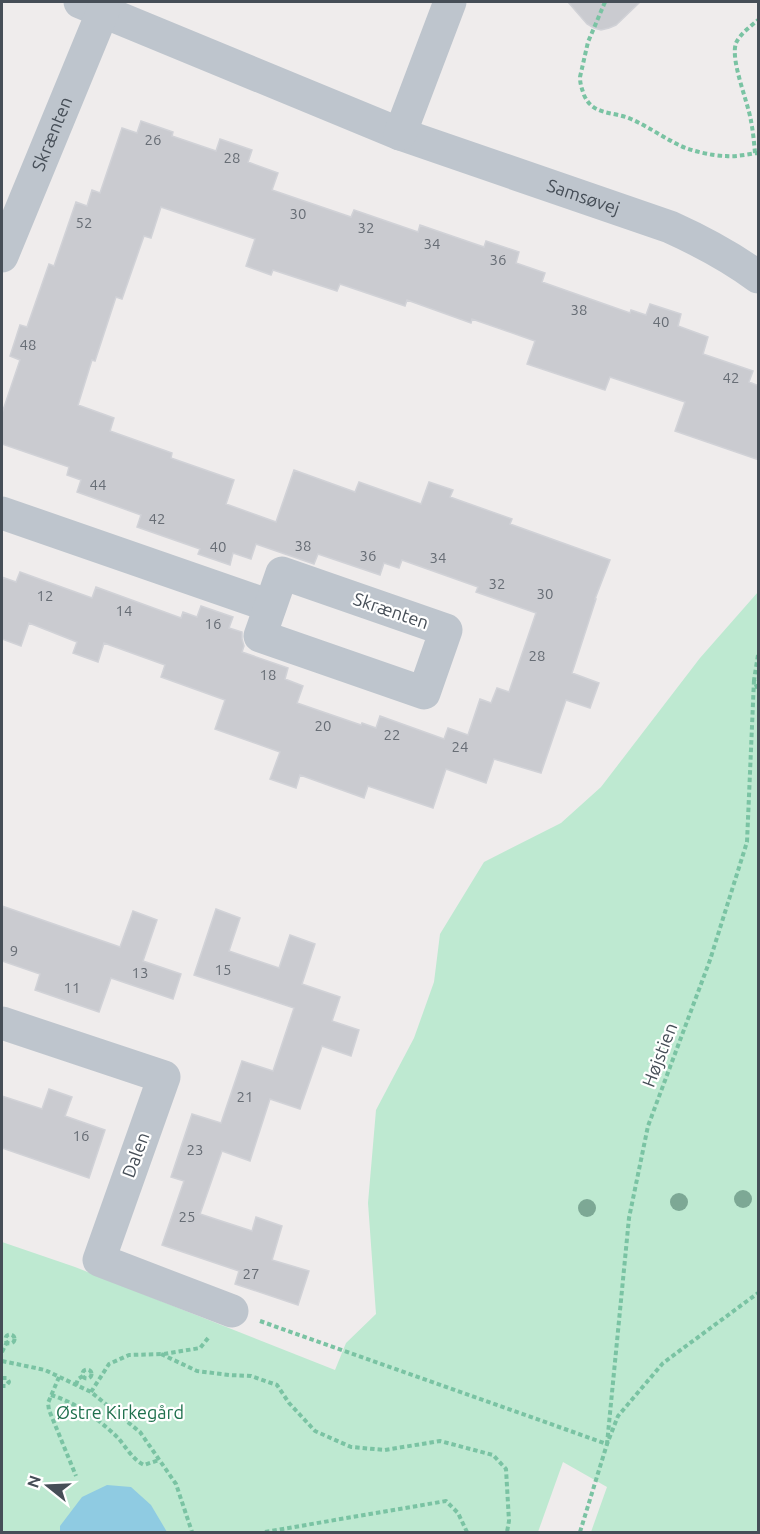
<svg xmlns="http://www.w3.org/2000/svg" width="760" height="1534" font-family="Ubuntu,sans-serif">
	<rect width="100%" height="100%" fill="#efecec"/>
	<path fill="#bee9d1" d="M 758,592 L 758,1532 L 591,1532 L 607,1487 L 563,1462 L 538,1532 L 2,1532 L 2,1242 L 75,1267 L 335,1370 L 346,1343 L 376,1314 L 368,1203 L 376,1110 L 414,1038 L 434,982 L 440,934 L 484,862 L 561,823 L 601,787 L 700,658 Z"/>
	<path fill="#8fcbe2" d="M 107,1485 L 131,1487 L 151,1505 L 167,1532 L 60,1532 L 60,1526 L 82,1497 Z"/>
	<g fill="#cacbd0" stroke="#d1d2d7" stroke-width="1.5">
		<path d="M 568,2 L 640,2 L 616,25 L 609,28 L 601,30 L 594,28 L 587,24 Z"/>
		<path d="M 141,121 L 173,132 L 172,136 L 216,151 L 220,139 L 252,150 L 248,162 L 278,173 L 272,190 L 351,217 L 354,210 L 418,232 L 420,225 L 484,247 L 486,241 L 519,252 L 516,263 L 545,273 L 542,282 L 630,313 L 631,310 L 646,315 L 650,304 L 681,314 L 678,326 L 708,337 L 703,354 L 753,371 L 749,382 L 759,386 L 759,460 L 675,431 L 685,402 L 610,377 L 605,390 L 527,364 L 535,341 L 472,319 L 471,323 L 407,300 L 405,306 L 340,284 L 337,291 L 273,270 L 271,275 L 246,266 L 255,239 L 161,207 L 151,238 L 144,236 L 122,299 L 116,297 L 95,361 L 92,360 L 78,405 L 114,418 L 110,431 L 172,453 L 171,458 L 234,480 L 226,504 L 276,522 L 294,470 L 355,492 L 359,482 L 421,504 L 429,482 L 453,490 L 450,497 L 512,519 L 510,524 L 610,560 L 595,599 L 596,599 L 572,673 L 599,683 L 590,708 L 566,700 L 541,773 L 494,759 L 486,783 L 446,769 L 433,808 L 368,786 L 364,798 L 300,775 L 296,788 L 270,779 L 280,752 L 215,729 L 225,700 L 161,677 L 165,665 L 104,643 L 98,662 L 73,653 L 77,642 L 29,623 L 21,646 L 2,639 L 2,577 L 16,582 L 20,572 L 92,598 L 96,587 L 181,618 L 183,612 L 197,617 L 201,606 L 233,617 L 229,628 L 242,632 L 242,639 L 244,646 L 242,652 L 288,668 L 285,679 L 303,686 L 297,703 L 361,725 L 362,723 L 376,728 L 380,716 L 444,739 L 448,728 L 468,735 L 480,699 L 491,703 L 497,688 L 509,692 L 536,613 L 476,592 L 478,587 L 402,560 L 399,568 L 384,563 L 380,575 L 318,554 L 314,564 L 256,544 L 251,559 L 233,553 L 230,565 L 198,554 L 200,549 L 137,527 L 141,515 L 77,492 L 81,480 L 67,475 L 69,467 L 2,444 L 2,413 L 20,360 L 10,356 L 20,325 L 27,327 L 49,264 L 54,266 L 76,202 L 87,206 L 92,190 L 100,193 L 122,128 L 137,133 Z"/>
		<path d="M 2,906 L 120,947 L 133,911 L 157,920 L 143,961 L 181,974 L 173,999 L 111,978 L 99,1012 L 35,990 L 40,974 L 2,961 Z"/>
		<path d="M 216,909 L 240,918 L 229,951 L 279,968 L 290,935 L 315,944 L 302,984 L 340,997 L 332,1021 L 359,1030 L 351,1056 L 322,1046 L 300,1109 L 270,1099 L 250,1161 L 222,1151 L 200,1214 L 252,1231 L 256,1217 L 282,1226 L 272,1260 L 309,1271 L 298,1305 L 235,1284 L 239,1271 L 162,1245 L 184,1181 L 171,1177 L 192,1114 L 221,1123 L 242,1061 L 273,1071 L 294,1008 L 194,975 Z"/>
		<path d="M 49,1089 L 72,1097 L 65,1116 L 105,1130 L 89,1178 L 2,1148 L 2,1096 L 42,1109 Z"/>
	</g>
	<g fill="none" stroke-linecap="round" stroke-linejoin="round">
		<g stroke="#7ac3a3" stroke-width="4" stroke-dasharray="4.5 3" stroke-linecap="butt">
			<path d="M 605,2 L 588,42 L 580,77 C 580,84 582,89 584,95 C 593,116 613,111 631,119 C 649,127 664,138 681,146 C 692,151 713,156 726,156 C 737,157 748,154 758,153"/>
			<path d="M 755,153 C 754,142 753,131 751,121 C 748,102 730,60 736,43 C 740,34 751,26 758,20"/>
			<path d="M 758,655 L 754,680 L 758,690"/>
			<path d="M 260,1321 L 607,1444 L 629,1218 L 648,1126 L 710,960 L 747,842 L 754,680"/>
			<circle cx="10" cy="1339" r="4.5"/>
			<path d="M 2,1352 L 7,1342"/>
			<path d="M 161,1354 L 197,1371 L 229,1375 L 251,1376 L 277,1385 L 289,1403 L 315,1431 L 351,1447 L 385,1450 L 440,1441 L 493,1455 L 506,1469 L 509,1521 L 507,1532"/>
			<path d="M 2,1361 L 45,1370 L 91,1392 L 140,1432 L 176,1484 L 192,1532"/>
			<circle cx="87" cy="1374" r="4.5"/>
			<path d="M 59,1377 L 48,1403 L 49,1410 L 76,1476"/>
			<path d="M 2,1378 L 7,1378 L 9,1382 L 6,1386 L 2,1386"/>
			<path d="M 76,1385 L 78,1379 L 83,1376"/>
			<path d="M 91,1392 L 109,1364 L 129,1355 L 164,1354 L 200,1348 L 209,1337"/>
			<path d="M 51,1395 C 76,1403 99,1419 118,1438 C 126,1447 133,1460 144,1465 L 159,1460"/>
			<path d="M 265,1532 L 446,1501 L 458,1513 L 467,1532"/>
			<path d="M 580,1532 L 607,1444 L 618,1416 L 663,1363 L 758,1293"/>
		</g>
		<g stroke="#bec5cd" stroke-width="33">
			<path id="s1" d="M 80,2 L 400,134 L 670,227 C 701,241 731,257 758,277"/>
			<path d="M 400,134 L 450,2"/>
			<path id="s2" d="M 2,256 L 103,11"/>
			<path d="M 2,513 L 270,606"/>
			<path d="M 282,573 L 446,630 L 424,693 L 260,636 Z"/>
			<path d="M 2,1023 L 164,1077 L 99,1260 L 232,1311"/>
		</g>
	</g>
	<g fill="#7da895">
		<circle cx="743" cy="1199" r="9"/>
		<circle cx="679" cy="1202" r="9"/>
		<circle cx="587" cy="1208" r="9"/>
	</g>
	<g text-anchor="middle" stroke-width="4.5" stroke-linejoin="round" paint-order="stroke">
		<g font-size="15" fill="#676d75">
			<text x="153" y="145">26</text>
			<text x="232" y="163">28</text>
			<text x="298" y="219">30</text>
			<text x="84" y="228">52</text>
			<text x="366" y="233">32</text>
			<text x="432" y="249">34</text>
			<text x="498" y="265">36</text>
			<text x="579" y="315">38</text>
			<text x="661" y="327">40</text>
			<text x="28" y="350">48</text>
			<text x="731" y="383">42</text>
			<text x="98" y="490">44</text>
			<text x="157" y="524">42</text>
			<text x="303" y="551">38</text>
			<text x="218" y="552">40</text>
			<text x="368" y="561">36</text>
			<text x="438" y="563">34</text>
			<text x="497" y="589">32</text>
			<text x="545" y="599">30</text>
			<text x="45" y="601">12</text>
			<text x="124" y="616">14</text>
			<text x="213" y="629">16</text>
			<text x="537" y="661">28</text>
			<text x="268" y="680">18</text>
			<text x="323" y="731">20</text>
			<text x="392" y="740">22</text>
			<text x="460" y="752">24</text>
			<text x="14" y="956">9</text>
			<text x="223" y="975">15</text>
			<text x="140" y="978">13</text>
			<text x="72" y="993">11</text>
			<text x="245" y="1102">21</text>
			<text x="81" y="1141">16</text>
			<text x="195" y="1155">23</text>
			<text x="187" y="1222">25</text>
			<text x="251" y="1279">27</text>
		</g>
		<g font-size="18" fill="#464e57" stroke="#fff">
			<text dy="6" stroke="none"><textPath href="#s2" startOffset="132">Skrænten</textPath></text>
			<text dy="6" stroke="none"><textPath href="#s1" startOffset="540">Samsøvej</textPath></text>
			<text transform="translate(391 611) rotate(19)" y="6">Skrænten</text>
			<text transform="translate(660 1055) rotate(-69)" y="6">Højstien</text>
			<text transform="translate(136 1155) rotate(-70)" y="6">Dalen</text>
		</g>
		<g font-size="18" fill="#1f704d" stroke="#fff">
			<text x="120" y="1419">Østre Kirkegård</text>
		</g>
	</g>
	<rect width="760" height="1534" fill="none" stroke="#464e57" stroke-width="6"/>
	<g transform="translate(48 1486) rotate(288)" stroke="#ffffff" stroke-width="4.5" paint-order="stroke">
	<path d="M0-4.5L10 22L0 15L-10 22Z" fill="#464e57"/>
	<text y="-9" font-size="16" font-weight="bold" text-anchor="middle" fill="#464e57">N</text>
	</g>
</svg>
